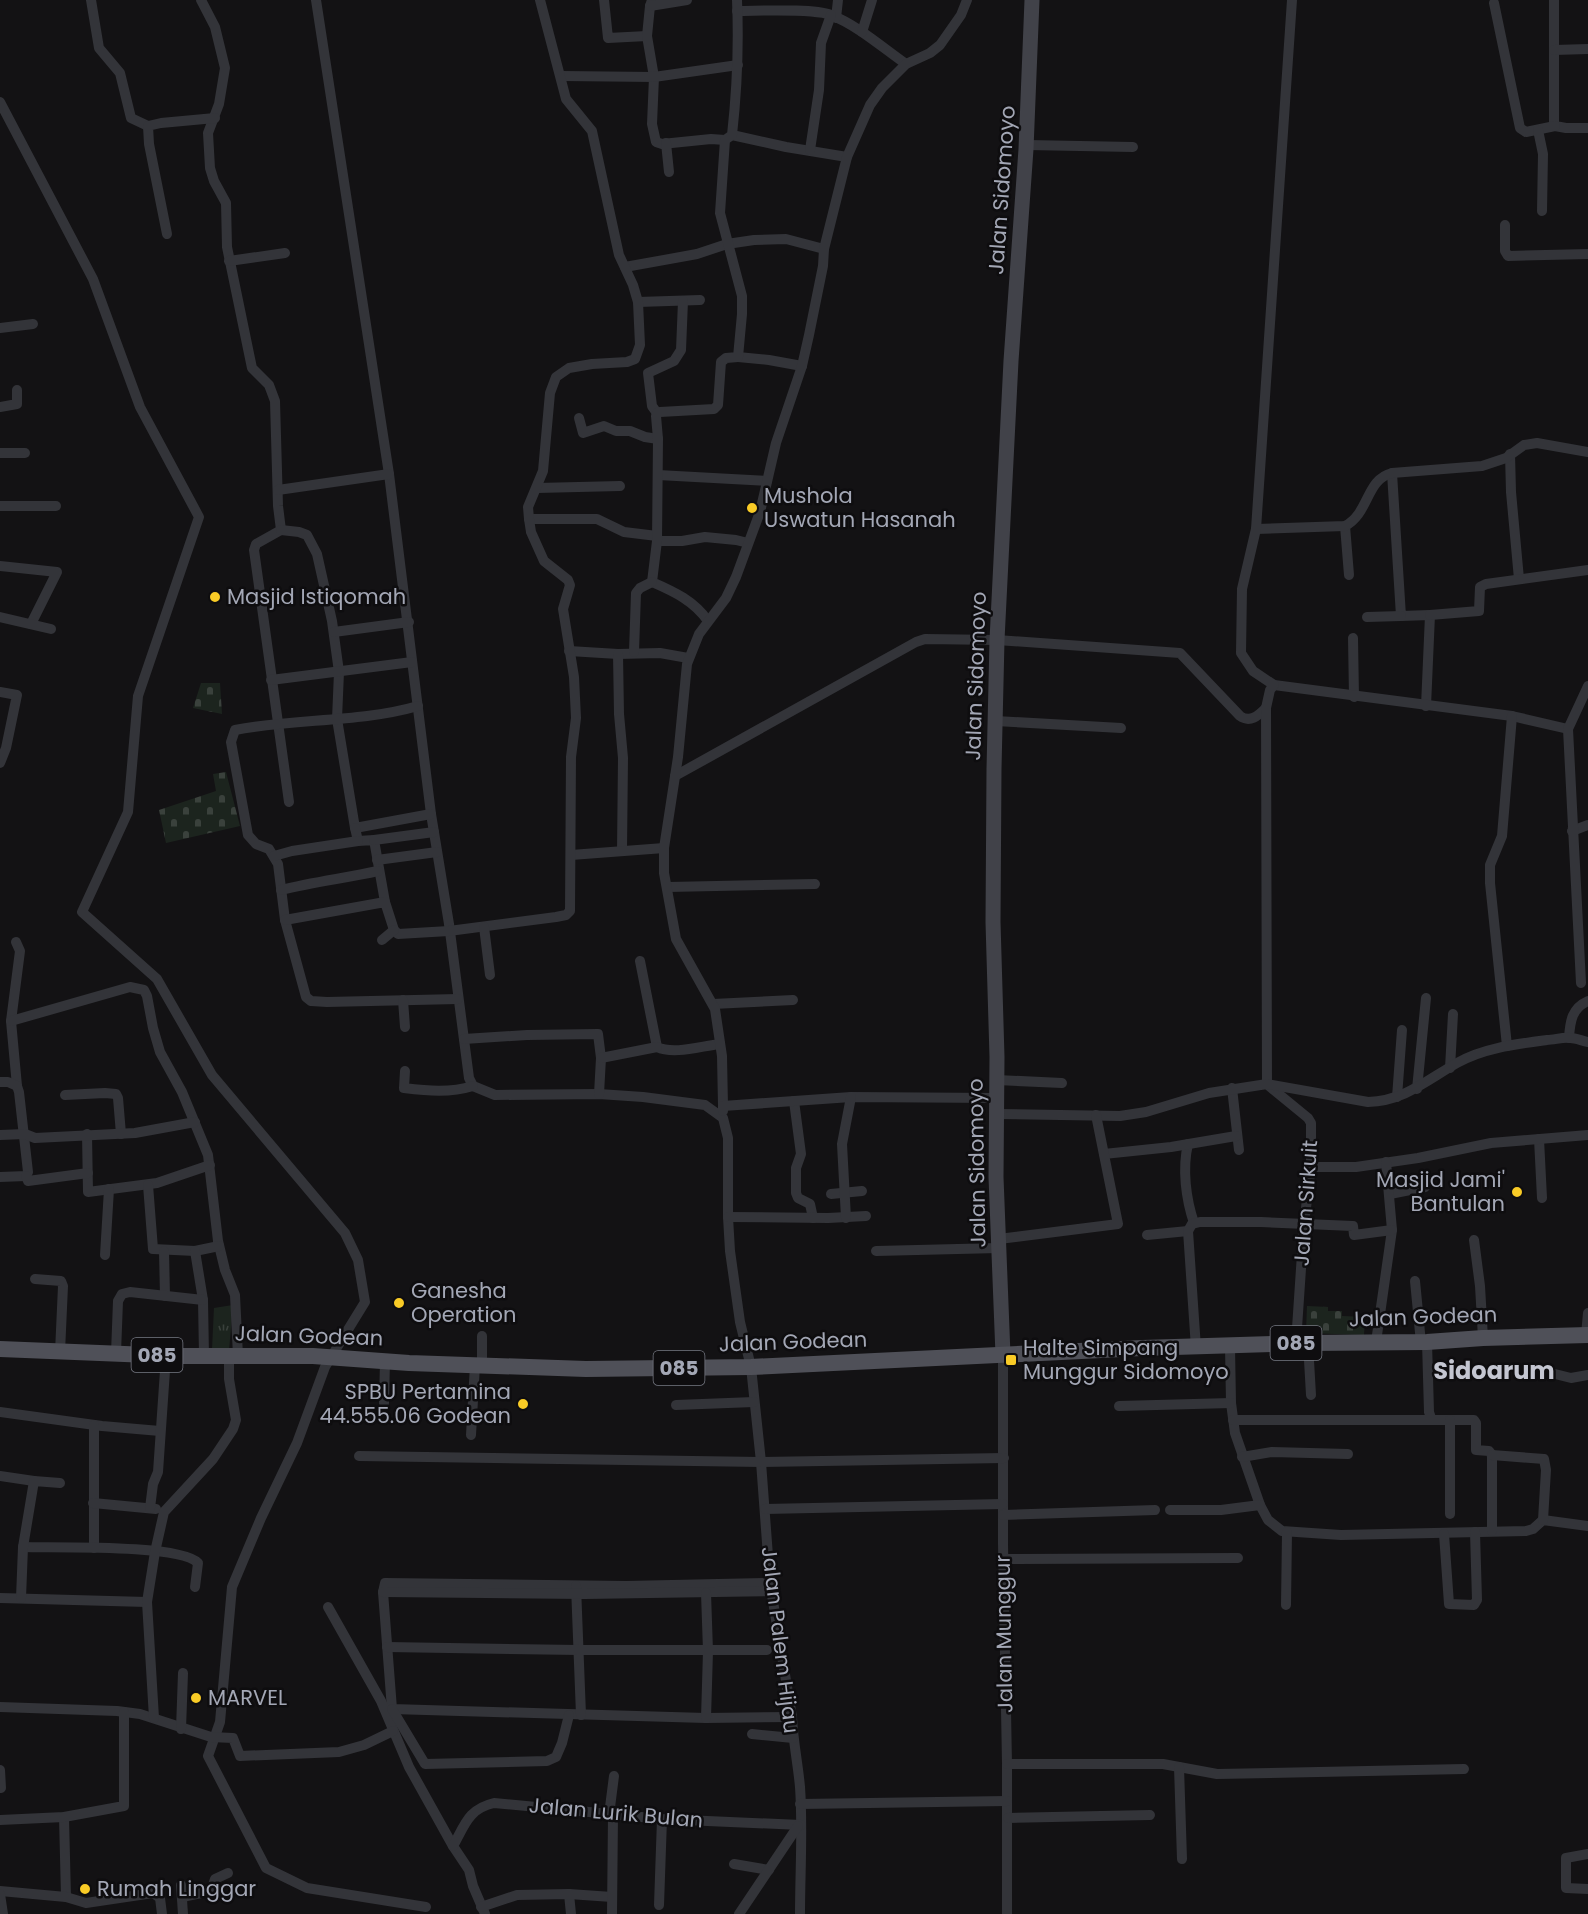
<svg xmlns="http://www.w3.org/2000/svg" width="1588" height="1914" font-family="Poppins,sans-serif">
	<defs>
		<pattern id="cemetery-stones" width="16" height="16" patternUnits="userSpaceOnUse" patternTransform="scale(1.5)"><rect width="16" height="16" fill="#1c241e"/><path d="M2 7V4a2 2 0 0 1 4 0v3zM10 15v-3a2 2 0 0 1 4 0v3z" fill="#3a413c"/></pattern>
		<pattern id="park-tufts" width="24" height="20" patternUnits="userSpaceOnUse" patternTransform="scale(1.5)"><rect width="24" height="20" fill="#1c241e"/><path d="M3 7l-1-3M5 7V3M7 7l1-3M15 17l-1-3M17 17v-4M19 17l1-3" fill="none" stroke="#3a413c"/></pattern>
	</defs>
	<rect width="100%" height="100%" fill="#131214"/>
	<g fill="url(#cemetery-stones)">
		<path d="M 201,683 L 220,683 L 222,714 L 193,708 Z"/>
		<path d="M 226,772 L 240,826 L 166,843 L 159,810 L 216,791 L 213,774 Z"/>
		<path d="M 1307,1306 L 1328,1307 L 1328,1311 L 1342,1311 L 1342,1316 L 1365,1317 L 1364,1335 L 1306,1333 Z"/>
	</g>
	<path fill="url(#park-tufts)" d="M 233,1305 L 229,1350 L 212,1350 L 214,1308 Z"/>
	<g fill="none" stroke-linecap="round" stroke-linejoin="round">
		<g stroke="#333439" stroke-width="10">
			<path d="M 91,0 L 99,48 L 120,73 L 131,118 L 148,126"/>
			<path d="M 201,0 L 215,27 L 225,68 L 219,104 L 208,133 L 210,168 L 214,181 L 226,203 L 227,247 L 252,368 L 269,385 L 275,401 L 278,506 L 281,530 L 256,544 L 254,550 L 289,802"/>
			<path d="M 316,0 L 389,474 L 431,814 L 449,924 L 469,1078 L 473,1086 L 495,1095 L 599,1094 L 643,1097 L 705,1105 L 723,1118 L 728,1138 L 728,1217 L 730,1251 L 740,1322 L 751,1367 L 761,1462 L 770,1583 L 792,1717 C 793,1741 798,1764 800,1787 C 803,1829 800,1872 800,1914"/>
			<path d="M 604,0 L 608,38 L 647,36"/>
			<path d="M 652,0 L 650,6 L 647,36 L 654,77 L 652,124 L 656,142 L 662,144 L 711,139 L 725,140"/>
			<path d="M 1554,0 L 1554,123 L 1555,126 L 1566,128 L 1588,128"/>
			<path d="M 1494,3 L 1520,128 L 1526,132 L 1555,126"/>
			<path d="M 650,6 L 687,0"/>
			<path d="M 737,11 C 759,11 813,8 831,15 C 857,25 883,48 906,64"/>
			<path d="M 836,18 L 838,0"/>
			<path d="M 862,32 L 872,0"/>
			<path d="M 1554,50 L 1588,49"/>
			<path d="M 562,76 L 654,77 L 738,65"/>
			<path d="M 0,102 L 93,279 L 140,407 L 199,517 L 138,696 L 128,812 L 82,912 L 157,979 L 212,1075 L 345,1233 L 358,1260 L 365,1302 L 325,1367 L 297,1443 L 261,1518 L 232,1587 L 220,1722 L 208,1756 L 266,1868 L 307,1888 L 426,1907"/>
			<path d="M 1538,130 L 1543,154 L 1542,211"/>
			<path d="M 732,135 L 786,147 L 847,157"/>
			<path d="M 666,143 L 669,172"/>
			<path d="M 1027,145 L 1133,147"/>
			<path d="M 810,150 L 819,90 L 821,43 L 831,15"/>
			<path d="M 1505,225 L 1505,251 L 1508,256 L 1588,254"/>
			<path d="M 167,234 L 149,144 L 148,126 L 161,123 L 215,118"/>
			<path d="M 229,261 L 285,253"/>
			<path d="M 625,267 L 697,254 L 727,244 L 754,240 L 786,239 L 824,249"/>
			<path d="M 638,302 L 700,300"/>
			<path d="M 0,328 L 33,324"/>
			<path d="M 738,357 L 769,360 L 802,366"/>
			<path d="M 0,407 L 17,404 L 17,390"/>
			<path d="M 657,413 L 652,406 L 648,373 L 674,361 L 681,350 L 683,301"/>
			<path d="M 579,418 L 583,433 L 604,426 L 616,431 L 630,431 L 645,437 L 658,439"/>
			<path d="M 0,453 L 25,453"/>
			<path d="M 1510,454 L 1511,492 L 1519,579"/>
			<path d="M 1392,473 L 1401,616 L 1430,615 L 1426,706"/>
			<path d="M 658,475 L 767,481"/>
			<path d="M 537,488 L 620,486"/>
			<path d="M 278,490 L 389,474"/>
			<path d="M 0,506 L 56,506"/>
			<path d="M 529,519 L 597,519 L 624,532 L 657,536"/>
			<path d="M 1345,526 L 1349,575"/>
			<path d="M 1256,529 L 1345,526 C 1369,514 1366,479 1392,473 L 1482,466 L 1506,458 L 1524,445 L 1537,443 L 1588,452"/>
			<path d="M 281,530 L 299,532 L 307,535 L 317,554 L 332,621 L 339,672 L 337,719 L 355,828 L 431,814"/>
			<path d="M 657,541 L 682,541 L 705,537 L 736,540 L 748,543"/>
			<path d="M 0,566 L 57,572 L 31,624"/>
			<path d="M 1430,615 L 1479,611 L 1480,587 L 1486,584 L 1588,570"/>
			<path d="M 0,617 L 51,629"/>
			<path d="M 1367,617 L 1401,616"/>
			<path d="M 708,621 C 694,601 675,592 652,582 L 657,541 L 658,439 L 656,416 L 657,413 L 660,412 L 714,409 L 718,405 L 721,362 L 726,358 L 738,357 L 742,314 L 742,296 L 720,213 L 725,140 L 732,135 C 737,90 739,46 737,0"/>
			<path d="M 334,632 L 409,622"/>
			<path d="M 1353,638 L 1354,697"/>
			<path d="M 569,651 L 618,654 L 660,653 L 688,658"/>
			<path d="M 634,652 L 636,593 L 640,588 L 652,582"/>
			<path d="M 618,654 L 619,714 L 623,758 L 622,851"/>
			<path d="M 271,680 L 412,662"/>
			<path d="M 1274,685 L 1512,716 L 1568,729"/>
			<path d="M 0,692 L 17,695 L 6,748 L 0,763"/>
			<path d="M 418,706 C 359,723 296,718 235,730 L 231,742 L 248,835 L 256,844 L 269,849 L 278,864 L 285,920 L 306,997 L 311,1001 L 327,1002 L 458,999"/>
			<path d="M 996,721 L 1121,728"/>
			<path d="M 675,776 L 916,642 L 925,639 L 997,640 L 1180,653 L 1240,716 C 1250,723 1258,716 1266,708"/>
			<path d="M 355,828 L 358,841 L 374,840 L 385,902"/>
			<path d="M 1572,831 L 1588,825"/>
			<path d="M 374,840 L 434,832"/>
			<path d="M 571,855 L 664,848"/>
			<path d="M 274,856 L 292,851 L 358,841"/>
			<path d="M 377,860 L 437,852"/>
			<path d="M 668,887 L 815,884"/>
			<path d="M 281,890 C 313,882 346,878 378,871"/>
			<path d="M 285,920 L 385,902 L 394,930 L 398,934 L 449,931 L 556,917 L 566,915 L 570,911 L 571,757 L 576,718 L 574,677 L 563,609 L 570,585 L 568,580 L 544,561 L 531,532 L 529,519 L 528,507 L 543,471 L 550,393 L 556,377 L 569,368 L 592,364 L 627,362 L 635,359 L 640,345 L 638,302 L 633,285 L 619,255 L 592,131 L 566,99 L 540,0"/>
			<path d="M 484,927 L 490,975"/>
			<path d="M 382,940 L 394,930"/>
			<path d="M 16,942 L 20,951 L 11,1021 L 17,1086"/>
			<path d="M 640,961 L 657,1047 C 674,1055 701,1046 720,1044"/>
			<path d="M 1581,983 L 1568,729 L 1588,686"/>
			<path d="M 403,1000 L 405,1027"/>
			<path d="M 713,1004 L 793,1000"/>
			<path d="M 11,1021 L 130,987 L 144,990 L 147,996 L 153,1028 L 160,1052 L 182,1092 L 208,1155 L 218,1241 L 225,1270 L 235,1295 L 238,1356"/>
			<path d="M 1569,1038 C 1570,1021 1572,1008 1588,1001"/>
			<path d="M 464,1039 L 527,1035 L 598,1034 L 601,1058 L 599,1094"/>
			<path d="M 1507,1046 L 1490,883 L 1490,865 L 1502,836 L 1512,716"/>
			<path d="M 601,1058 L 657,1047"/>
			<path d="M 1450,1068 L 1453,1014"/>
			<path d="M 405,1071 L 404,1088 C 428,1091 450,1093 473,1086"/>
			<path d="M 997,1080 L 1062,1083"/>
			<path d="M 0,1082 L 8,1082 L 17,1086 L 19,1092 L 28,1172 L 26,1176 L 0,1177"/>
			<path d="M 1267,1084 L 1266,708 L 1270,690 L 1274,685 L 1253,671 L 1241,653 L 1242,589 L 1256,529 L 1292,0"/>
			<path d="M 1269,1086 L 1308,1118 L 1311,1123 L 1311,1167 L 1304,1224 L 1296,1343"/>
			<path d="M 1232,1088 L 1239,1150"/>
			<path d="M 1417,1089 L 1426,998"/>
			<path d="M 65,1095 L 105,1093 L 116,1094 L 118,1098 L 121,1134"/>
			<path d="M 1397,1097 L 1402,1030"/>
			<path d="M 794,1101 L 801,1154 L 796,1168 L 796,1193 L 798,1198 L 810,1204 L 813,1218"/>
			<path d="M 723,1106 L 722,1056 L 715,1009 L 676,939 L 664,873 L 664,848 L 678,757 L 687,664 L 699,634 L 726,598 L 736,577 L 760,512 L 776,443 L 802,366 L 809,335 L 823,266 L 824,249 L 847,157 L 870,105 L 882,88 L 906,64 L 930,53 L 940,45 L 961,15 L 967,0"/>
			<path d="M 723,1111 L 723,1106 L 851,1097 L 996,1098"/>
			<path d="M 996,1114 L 1120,1116 L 1146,1112 L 1209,1093 L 1267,1084 L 1368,1102 C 1404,1101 1427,1080 1457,1063 C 1483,1048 1517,1044 1547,1040 C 1554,1040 1563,1037 1570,1038 C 1576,1038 1582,1041 1588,1042"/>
			<path d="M 87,1134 L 88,1192 L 157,1183 L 210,1165"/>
			<path d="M 0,1135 L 25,1134 L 35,1138 L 135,1133 L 195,1122"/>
			<path d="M 1539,1139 L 1542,1198"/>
			<path d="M 1188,1144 C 1182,1169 1186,1199 1194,1223"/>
			<path d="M 1104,1154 L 1171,1147 L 1236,1136"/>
			<path d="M 1311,1167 L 1356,1167 L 1418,1158 L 1491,1143 L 1588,1135"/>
			<path d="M 26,1176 L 28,1181 L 88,1173"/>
			<path d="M 148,1185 L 153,1249 L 195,1251 L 219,1246"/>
			<path d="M 831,1194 L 862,1191"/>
			<path d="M 1390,1194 L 1425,1187"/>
			<path d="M 728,1217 L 828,1218 L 866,1216"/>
			<path d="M 846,1218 L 842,1144 L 851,1097"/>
			<path d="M 1147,1235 L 1188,1231"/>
			<path d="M 999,1239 L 1118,1224 L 1096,1115"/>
			<path d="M 1474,1240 L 1480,1286 L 1483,1338"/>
			<path d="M 164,1251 L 165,1296"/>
			<path d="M 195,1251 L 203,1300 L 204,1356"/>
			<path d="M 876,1251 L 999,1248"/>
			<path d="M 105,1255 L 109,1189"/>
			<path d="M 35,1279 L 61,1281 L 63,1286 L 60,1352"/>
			<path d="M 1415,1281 L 1421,1343"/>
			<path d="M 1586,1335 L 1588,1313"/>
			<path d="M 1376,1342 L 1392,1230 L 1386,1162"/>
			<path d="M 1427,1342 L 1429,1412 L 1431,1418"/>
			<path d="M 1308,1343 L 1311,1395"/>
			<path d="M 1230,1347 L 1231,1403 L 1235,1433 L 1260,1505 L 1268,1520 L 1282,1531 L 1341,1535 L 1526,1531 L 1533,1529 L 1543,1520 L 1588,1526"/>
			<path d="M 1196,1348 L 1188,1231 L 1192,1224 L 1200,1222 L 1261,1222 L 1353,1226 L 1354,1235 L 1392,1230"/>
			<path d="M 116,1353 L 118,1301 L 122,1294 L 130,1292 L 203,1300"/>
			<path d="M 1003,1355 L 1003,1544 L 1007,1764 L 1007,1914"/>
			<path d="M 482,1365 L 482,1336"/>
			<path d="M 1555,1374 L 1571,1378 L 1588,1375"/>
			<path d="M 384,1403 L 385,1361"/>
			<path d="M 676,1405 L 754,1402"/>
			<path d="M 1119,1406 L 1231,1403"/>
			<path d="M 0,1412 L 102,1426 L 160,1431"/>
			<path d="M 1233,1420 L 1474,1420 L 1476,1423 L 1476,1450 L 1489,1451 L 1492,1455 L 1492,1531"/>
			<path d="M 1450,1420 L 1450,1514"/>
			<path d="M 94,1425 L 94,1548"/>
			<path d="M 471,1435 L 475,1365"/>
			<path d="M 1492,1455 L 1544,1459 L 1546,1470 L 1543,1520"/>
			<path d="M 359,1456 L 761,1462 L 1004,1458"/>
			<path d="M 1242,1457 L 1272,1452 L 1348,1454"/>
			<path d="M 0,1476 L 34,1481"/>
			<path d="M 93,1503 L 156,1509"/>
			<path d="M 150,1508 L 153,1484 L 158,1472 L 166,1356"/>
			<path d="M 765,1509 L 1003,1504"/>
			<path d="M 1170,1510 L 1221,1510 L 1260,1505"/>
			<path d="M 1003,1515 L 1155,1510"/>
			<path d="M 1444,1534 L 1449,1604 L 1474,1605 L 1477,1600 L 1475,1532"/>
			<path d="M 23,1547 C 54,1548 180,1544 198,1563 L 195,1587"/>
			<path d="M 1003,1559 L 1238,1558"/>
			<path d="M 770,1583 L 626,1586 L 385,1583 L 383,1592 L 392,1709 L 706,1718 L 792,1717"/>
			<path d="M 576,1586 L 581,1715"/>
			<path d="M 383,1592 L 585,1594 L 772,1591"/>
			<path d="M 706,1593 L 708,1651 L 706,1718"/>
			<path d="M 0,1598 L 147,1602"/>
			<path d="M 21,1598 L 23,1547 L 34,1481 L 60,1483"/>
			<path d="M 1286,1605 L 1287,1532"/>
			<path d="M 328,1607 L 381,1701 L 409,1767 L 453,1846 L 469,1870 L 473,1886 L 485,1914"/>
			<path d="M 387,1647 L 579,1650 L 767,1650"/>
			<path d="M 0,1707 L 117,1711 L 140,1714 L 211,1737 L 233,1738 L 240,1756 L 339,1752 L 364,1745 L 393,1731"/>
			<path d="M 392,1709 L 425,1764 L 547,1761 L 556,1757 L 562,1743 L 569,1715"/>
			<path d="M 154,1718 L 147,1602 L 155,1552 L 164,1512 L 213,1459 L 233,1429 L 236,1420 L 229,1379 L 229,1356"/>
			<path d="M 181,1729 L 183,1673"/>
			<path d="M 752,1734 L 793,1738"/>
			<path d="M 1007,1764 L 1163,1764 L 1217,1774 L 1464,1769"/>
			<path d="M 1179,1767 L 1182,1859"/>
			<path d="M 0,1770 L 1,1788"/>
			<path d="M 800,1804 L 1007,1801"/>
			<path d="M 609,1815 L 614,1776"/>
			<path d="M 64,1817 L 66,1897"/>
			<path d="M 1008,1818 L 1150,1815"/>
			<path d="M 0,1820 L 64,1817 L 124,1806 L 124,1712"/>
			<path d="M 453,1846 C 465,1825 468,1809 494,1803 L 662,1819 L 801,1825"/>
			<path d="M 1588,1854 L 1566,1858 L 1566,1888 L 1588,1889"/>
			<path d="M 734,1864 L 769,1870"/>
			<path d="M 181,1885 L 183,1914"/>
			<path d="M 0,1891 L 66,1897 L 86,1903 L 153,1893 L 160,1898 L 162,1914"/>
			<path d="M 0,1894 L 3,1914"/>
			<path d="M 569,1894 L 571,1914"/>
			<path d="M 182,1897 L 211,1891 L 215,1879 L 228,1873"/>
			<path d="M 659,1905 L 662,1819"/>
			<path d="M 481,1907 L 517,1895 L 569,1894 L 612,1897"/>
			<path d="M 612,1914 L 613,1815"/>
			<path d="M 739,1914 L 798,1826"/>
		</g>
		<path stroke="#414249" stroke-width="15" d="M 1003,1355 L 996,1177 L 997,1057 L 993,922 L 994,769 L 997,640 L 1011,361 L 1026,149 L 1032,0"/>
		<path stroke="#4f5058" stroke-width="16" d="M 0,1349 L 174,1356 L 313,1356 L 409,1363 L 586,1369 L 751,1367 L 1142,1348 L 1308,1343 L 1427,1342 L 1483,1338 L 1588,1335"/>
	</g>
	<g fill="#f9cb26" stroke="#0e0d0f" stroke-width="2">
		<circle cx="752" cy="508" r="6"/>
		<circle cx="215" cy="597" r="6"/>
		<circle cx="1517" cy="1192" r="6"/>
		<circle cx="399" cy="1303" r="6"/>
		<rect x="1005" y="1354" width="12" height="12" rx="3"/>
		<circle cx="523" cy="1404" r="6"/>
		<circle cx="196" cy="1698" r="6"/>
		<circle cx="85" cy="1889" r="6"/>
	</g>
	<g text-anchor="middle" stroke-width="5" stroke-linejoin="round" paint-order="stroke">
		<g fill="#0e0d0f" stroke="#767983" stroke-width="1.5">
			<rect x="1270.5" y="1326" width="51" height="34" rx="4.5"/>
			<rect x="131.5" y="1338" width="51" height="34" rx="4.5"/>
			<rect x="653.5" y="1351" width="51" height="34" rx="4.5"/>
		</g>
		<g font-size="20" font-weight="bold" fill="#a3a7b5">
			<text x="1296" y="1350">085</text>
			<text x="157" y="1362">085</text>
			<text x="679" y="1375">085</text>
		</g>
		<g font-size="21" fill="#a3a7b5" stroke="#0e0d0f">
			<text transform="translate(1002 190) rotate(-86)" y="7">Jalan Sidomoyo</text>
			<text transform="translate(976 676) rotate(-88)" y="7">Jalan Sidomoyo</text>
			<text transform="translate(977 1163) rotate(-91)" y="7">Jalan Sidomoyo</text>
			<text transform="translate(1306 1203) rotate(-86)" y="7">Jalan Sirkuit</text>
			<text transform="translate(1423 1317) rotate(-2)" y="7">Jalan Godean</text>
			<text transform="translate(309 1336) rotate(2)" y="7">Jalan Godean</text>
			<text transform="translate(793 1342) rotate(-2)" y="7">Jalan Godean</text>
			<text transform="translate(1004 1634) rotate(-91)" y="7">Jalan Munggur</text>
			<text transform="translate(780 1640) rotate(83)" y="7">Jalan Palem Hijau</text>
			<text transform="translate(616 1813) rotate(5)" y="7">Jalan Lurik Bulan</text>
		</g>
		<g font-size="21" fill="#a3a7b5" stroke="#0e0d0f" text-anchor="start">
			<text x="764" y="503">Mushola<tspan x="764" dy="24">Uswatun Hasanah</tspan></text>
			<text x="227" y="604">Masjid Istiqomah</text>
			<text x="1505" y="1187" text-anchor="end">Masjid Jami'<tspan x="1505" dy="24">Bantulan</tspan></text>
			<text x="411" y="1298">Ganesha<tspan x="411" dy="24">Operation</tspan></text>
			<text x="1023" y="1355">Halte Simpang<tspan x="1023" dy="24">Munggur Sidomoyo</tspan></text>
			<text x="511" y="1399" text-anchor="end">SPBU Pertamina<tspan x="511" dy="24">44.555.06 Godean</tspan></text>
			<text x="208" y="1705">MARVEL</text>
			<text x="97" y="1896">Rumah Linggar</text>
		</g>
		<g font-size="24" font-weight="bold" fill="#c4c6d1" stroke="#0e0d0f">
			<text x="1494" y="1379">Sidoarum</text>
		</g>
	</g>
</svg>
